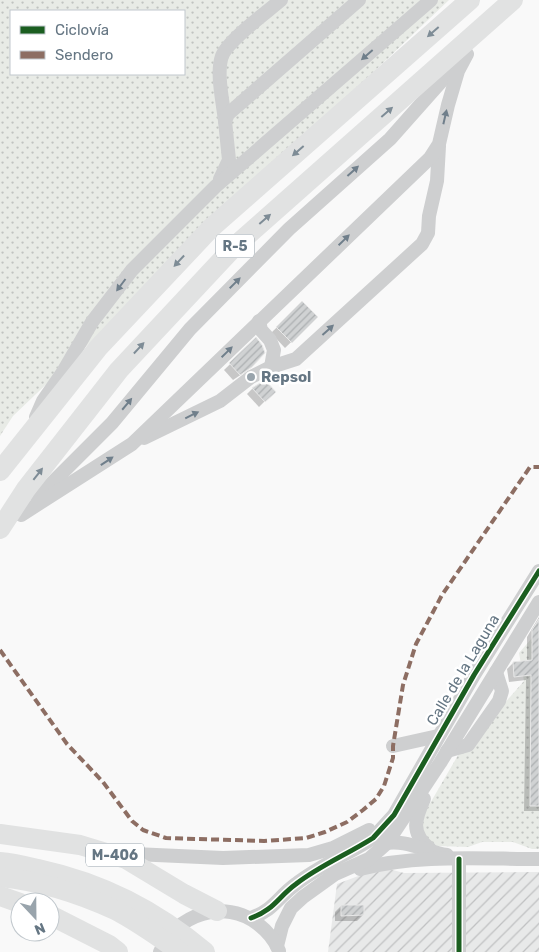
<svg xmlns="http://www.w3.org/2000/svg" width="539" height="952" font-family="Rubik,sans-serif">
	<defs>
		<pattern id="industrial-furrows" width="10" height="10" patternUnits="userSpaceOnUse" patternTransform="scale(1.25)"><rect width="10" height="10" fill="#e8e9e9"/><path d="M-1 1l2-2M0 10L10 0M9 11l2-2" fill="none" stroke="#c0c1c2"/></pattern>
		<pattern id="grass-dots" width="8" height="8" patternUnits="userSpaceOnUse" patternTransform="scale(1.25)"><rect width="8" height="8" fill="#e8ebe6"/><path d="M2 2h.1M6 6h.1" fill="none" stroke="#c0c3c0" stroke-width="1.8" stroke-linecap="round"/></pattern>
		<pattern id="building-hatch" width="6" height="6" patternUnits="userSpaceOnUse" patternTransform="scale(1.25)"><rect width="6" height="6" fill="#d0d2d3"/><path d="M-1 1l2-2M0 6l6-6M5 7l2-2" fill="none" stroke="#acafb1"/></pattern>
	</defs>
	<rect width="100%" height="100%" fill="#f9f9f9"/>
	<path fill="url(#industrial-furrows)" d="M 389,869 L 404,873 L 539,872 L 539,952 L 328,952 L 337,884 L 361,875 Z"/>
	<g fill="url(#grass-dots)" fill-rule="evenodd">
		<path d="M 0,0 L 449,0 L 13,416 L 0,436 ZM 11,11 L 184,11 L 184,74 L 11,74 Z"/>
		<path d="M 532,638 L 530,805 L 539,806 L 539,849 L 532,849 L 513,842 L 482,842 L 468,847 L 437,846 L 425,837 L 421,819 L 461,750 L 496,713 L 524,681 L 519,653 Z"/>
	</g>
	<g fill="#0003">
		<path d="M 302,303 L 317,317 L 285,348 L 271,333 Z"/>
		<path d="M 256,339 L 263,353 L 245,372 L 233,380 L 224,370 Z"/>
		<path d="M 252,389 L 274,392 L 259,407 L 247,394 Z"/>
		<path d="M 539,617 L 539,811 L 524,811 L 526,680 L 509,682 L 507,669 L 513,663 L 527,662 L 527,637 Z"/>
		<path d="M 341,906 L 363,915 L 357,921 L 335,921 L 335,912 Z"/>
	</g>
	<g fill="url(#building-hatch)" stroke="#e8e8e8">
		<path d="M 302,301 L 318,317 L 292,343 L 276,327 Z"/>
		<path d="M 256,337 L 262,345 L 265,353 L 252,367 L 240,375 L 229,363 Z"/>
		<path d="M 265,380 L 276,392 L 265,402 L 252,388 Z"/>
		<path d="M 539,619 L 539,806 L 530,806 L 531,675 L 514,677 L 513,662 L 532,660 L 532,630 Z"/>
		<path d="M 341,905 L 364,905 L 364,915 L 341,916 Z"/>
	</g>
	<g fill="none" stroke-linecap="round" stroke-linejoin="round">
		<g stroke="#cecfd0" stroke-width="14">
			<path d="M 225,121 C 223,102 216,73 222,56 C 228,40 267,12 281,0"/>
			<path d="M 220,179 L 229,160 L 225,121 L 228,114 L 359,0"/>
			<path d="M 259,321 L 261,330 L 270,340 L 274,350 L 271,367"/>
			<path d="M 36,417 L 43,401 L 63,372 L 92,322 L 132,270 L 216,186 L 431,0"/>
			<path d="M 144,438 L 220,401 L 251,377 L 271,367 L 296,359 L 422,244 L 428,233 L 429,216 L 437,181 L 439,146"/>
			<path d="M 37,498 L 112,423 L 190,329 L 289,229 L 390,139 L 461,59"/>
			<path d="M 21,515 L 132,444 L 430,158 L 439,144 L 448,105 L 458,71 L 467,54"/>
			<path d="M 393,746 L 438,736"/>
			<path d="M 447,751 L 468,745 L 499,701 L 502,691 L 496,672"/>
			<path d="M 424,799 C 415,819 410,833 430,849"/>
			<path d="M 381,844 C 405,838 424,851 447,855"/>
			<path d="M 121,852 L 134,854 L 223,858 L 309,855 L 333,848 L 369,830"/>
			<path d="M 360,869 C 417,854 480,859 539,859"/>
			<path d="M 251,918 C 274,910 278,897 296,884 C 319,866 348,854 373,838 L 394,815 L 474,675 L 539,571"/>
			<path d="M 277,946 L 282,926 L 291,908 L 303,897 L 335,874 L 369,859 L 387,843 L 440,763 L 539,602"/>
			<path d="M 160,952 C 175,914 225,898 258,924 C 267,931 275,940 279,951"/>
			<path d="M 459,952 L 459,859"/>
		</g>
		<g stroke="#e1e2e2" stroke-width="20">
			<path d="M 0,471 L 98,348 L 211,228 L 470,0"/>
			<path d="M 0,529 L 26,489 L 119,370 L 234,247 L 513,0"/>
			<path d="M 0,834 L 80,845 L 126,859 L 184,894 L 217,911"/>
			<path d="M 0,862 C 13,863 25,866 38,869 C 102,883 155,910 205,952"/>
			<path d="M 0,877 C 39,881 80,894 115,910 C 138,922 159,937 180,952"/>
			<path d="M 0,896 L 20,903"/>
			<path d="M 50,915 L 109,945 L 118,952"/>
		</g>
		<path stroke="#8d6e63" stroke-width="4" stroke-dasharray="8 4" stroke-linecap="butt" d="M 0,650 L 67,744 L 103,782 L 132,821 L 143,830 L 166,838 L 264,841 L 306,838 L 325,832 L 347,822 L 363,810 L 376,799 L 384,786 L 393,758 L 393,746 L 403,685 L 416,644 L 442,595 L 530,467 L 539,467"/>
		<g stroke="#fff" stroke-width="8">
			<g id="cycleway">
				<path d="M 251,918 C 274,910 278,897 296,884 C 319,866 348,854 373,838 L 394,815 L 474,675 L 539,571"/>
				<path d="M 459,952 L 459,859"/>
			</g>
		</g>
		<use href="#cycleway" stroke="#1b5e20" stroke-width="5"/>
	</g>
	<defs><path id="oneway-solid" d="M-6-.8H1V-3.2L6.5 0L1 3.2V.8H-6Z" transform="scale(1.25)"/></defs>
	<g fill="#7e8c96">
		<use href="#oneway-solid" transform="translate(433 32) rotate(139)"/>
		<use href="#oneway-solid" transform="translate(387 112) rotate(-41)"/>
		<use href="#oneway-solid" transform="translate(298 151) rotate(139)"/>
		<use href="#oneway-solid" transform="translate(265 219) rotate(-41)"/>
		<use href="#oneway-solid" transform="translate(179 261) rotate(133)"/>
		<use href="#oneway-solid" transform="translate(139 348) rotate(-47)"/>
		<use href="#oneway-solid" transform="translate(38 474) rotate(-52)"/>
	</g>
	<g fill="#707f8b">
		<use href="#oneway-solid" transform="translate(367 55) rotate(139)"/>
		<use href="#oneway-solid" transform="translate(445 117) rotate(-77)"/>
		<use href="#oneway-solid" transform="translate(353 171) rotate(-42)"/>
		<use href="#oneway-solid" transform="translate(344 240) rotate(-44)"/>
		<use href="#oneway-solid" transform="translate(235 283) rotate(-45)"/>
		<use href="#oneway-solid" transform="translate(121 285) rotate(127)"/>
		<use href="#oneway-solid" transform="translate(328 330) rotate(-42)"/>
		<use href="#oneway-solid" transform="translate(227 352) rotate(-44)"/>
		<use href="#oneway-solid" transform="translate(127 404) rotate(-50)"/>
		<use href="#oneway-solid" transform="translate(192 415) rotate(-26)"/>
		<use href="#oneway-solid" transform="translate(107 461) rotate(-34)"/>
	</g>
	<circle fill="#99a4ac" stroke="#fff" stroke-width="2" cx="251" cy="377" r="5"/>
	<g text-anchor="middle" stroke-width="5" stroke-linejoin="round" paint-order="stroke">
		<g fill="#fff" stroke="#939fa8" stroke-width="1">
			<rect x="216" y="234.5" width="38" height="23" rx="4"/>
			<rect x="86" y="843.5" width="58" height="23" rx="4"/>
		</g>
		<g font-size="14" font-weight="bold" fill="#657683">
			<text x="235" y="251">R-5</text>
			<text x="115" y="860">M-406</text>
		</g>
		<g font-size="15" font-weight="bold" fill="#657683" stroke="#fff" text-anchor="start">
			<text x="261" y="382">Repsol</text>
		</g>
		<g font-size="15" fill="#657683" stroke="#fff">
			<text transform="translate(463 670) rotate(-59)" y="5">Calle de la Laguna</text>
		</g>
	</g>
	<rect x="10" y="10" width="175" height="65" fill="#ffffff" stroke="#c1c8cd"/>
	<rect x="20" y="26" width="25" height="8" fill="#1b5e20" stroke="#c1c8cd"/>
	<text x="55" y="35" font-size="15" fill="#657683">Ciclovía</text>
	<rect x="20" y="51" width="25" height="8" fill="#8d6e63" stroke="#c1c8cd"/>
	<text x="55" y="60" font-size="15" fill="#657683">Sendero</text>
	<g transform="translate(35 917) rotate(158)"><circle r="24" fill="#ffffff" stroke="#c1c8cd"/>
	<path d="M0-4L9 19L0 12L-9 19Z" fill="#99a4ac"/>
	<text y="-8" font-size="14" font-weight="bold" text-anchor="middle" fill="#657683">N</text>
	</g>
</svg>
